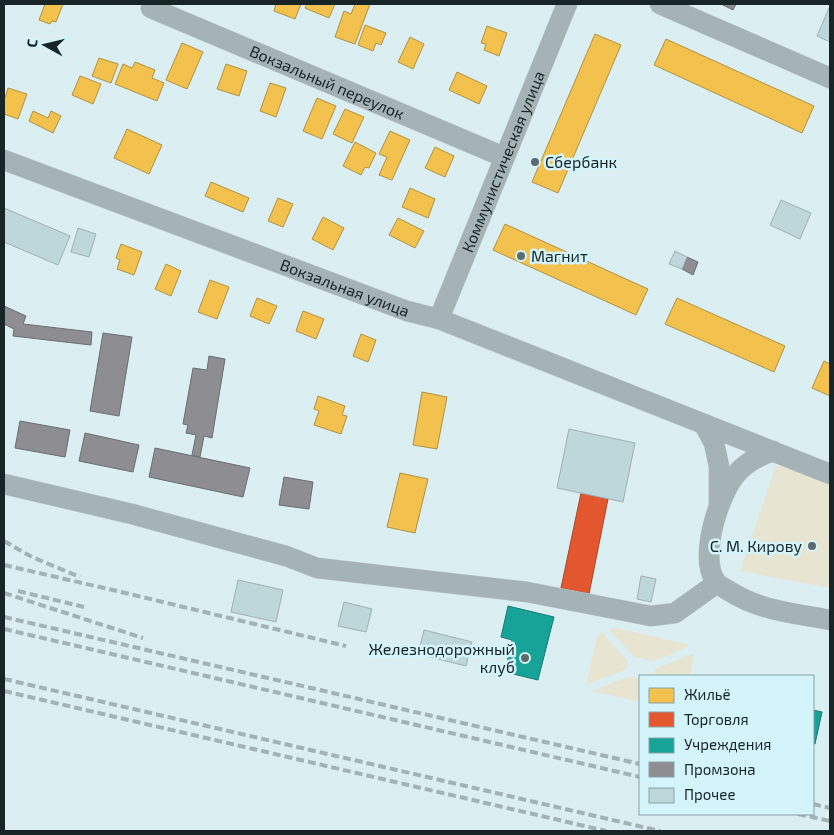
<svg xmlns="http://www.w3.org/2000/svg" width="834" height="835" font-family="'Exo 2',sans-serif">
	<rect width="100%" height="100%" fill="#dbeef1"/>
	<g fill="#e8e4d2">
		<path d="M 776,466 L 788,466 L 830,482 L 830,588 L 740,571 Z"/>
		<path d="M 616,628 L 686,644 L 689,646 L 654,661 L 634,657 L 609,629 Z"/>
		<path d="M 602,632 L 628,662 L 626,669 L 586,685 L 597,637 Z"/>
		<path d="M 692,654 L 694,656 L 690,676 L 654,676 L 655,669 Z"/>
		<path d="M 628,677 L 640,679 L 640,702 L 592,691 Z"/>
	</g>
	<g fill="#f2c14e" stroke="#b19242">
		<path d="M 45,4 L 63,4 L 56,22 L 52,21 L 50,24 L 39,20 Z"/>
		<path d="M 276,4 L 301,4 L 295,19 L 274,11 Z"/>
		<path d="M 307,4 L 335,4 L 329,18 L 305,8 Z"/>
		<path d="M 355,4 L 370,4 L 355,44 L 335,37 L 344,11 L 351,14 Z"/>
		<path d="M 365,25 L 386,33 L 381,45 L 376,43 L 373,51 L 358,45 Z"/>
		<path d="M 487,26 L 507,33 L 499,56 L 484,50 L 486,44 L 481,43 Z"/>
		<path d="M 595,34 L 621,45 L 558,193 L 532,182 Z"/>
		<path d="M 410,37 L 424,44 L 413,69 L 398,62 Z"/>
		<path d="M 666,39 L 814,106 L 802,133 L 654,65 Z"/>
		<path d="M 182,43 L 203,52 L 187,89 L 166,80 Z"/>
		<path d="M 99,58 L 118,64 L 111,83 L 92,76 Z"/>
		<path d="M 135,62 L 155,70 L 152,78 L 164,83 L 157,101 L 115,84 L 123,64 L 132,68 Z"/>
		<path d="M 226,64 L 247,71 L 239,96 L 217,89 Z"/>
		<path d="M 457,72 L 487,86 L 479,104 L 449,90 Z"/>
		<path d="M 80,76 L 101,84 L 93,104 L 72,95 Z"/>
		<path d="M 270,83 L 286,88 L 276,117 L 260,111 Z"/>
		<path d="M 8,88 L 27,94 L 18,119 L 4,114 L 4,101 Z"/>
		<path d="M 317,98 L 336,106 L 322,139 L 303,131 Z"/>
		<path d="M 345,109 L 364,117 L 352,143 L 333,134 Z"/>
		<path d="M 33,111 L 48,118 L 51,111 L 61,116 L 53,133 L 29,121 Z"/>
		<path d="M 127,129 L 162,145 L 149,174 L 114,158 Z"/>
		<path d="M 390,131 L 410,140 L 392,180 L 379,175 L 387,157 L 379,154 Z"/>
		<path d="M 355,142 L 376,153 L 369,168 L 365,167 L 361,175 L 343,166 Z"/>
		<path d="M 435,147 L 454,156 L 445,177 L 425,168 Z"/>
		<path d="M 211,182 L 249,198 L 243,212 L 205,196 Z"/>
		<path d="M 410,188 L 435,199 L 428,218 L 402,207 Z"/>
		<path d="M 278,198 L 293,204 L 283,227 L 268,221 Z"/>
		<path d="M 323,217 L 344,228 L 333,250 L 312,239 Z"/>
		<path d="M 398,218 L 424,231 L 415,248 L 389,235 Z"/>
		<path d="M 505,224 L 648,289 L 636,315 L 493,250 Z"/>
		<path d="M 121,244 L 142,252 L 134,275 L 117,269 L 120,260 L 116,258 Z"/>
		<path d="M 166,264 L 181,271 L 171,296 L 155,289 Z"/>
		<path d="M 210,280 L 229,287 L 217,319 L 198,312 Z"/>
		<path d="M 257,298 L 277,306 L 269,324 L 250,316 Z"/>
		<path d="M 677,298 L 785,346 L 774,372 L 665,324 Z"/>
		<path d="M 303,311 L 324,319 L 316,339 L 296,331 Z"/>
		<path d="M 361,334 L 376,340 L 368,362 L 353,356 Z"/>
		<path d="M 824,361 L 830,364 L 830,396 L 812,388 Z"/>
		<path d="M 422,392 L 447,397 L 437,449 L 413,445 Z"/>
		<path d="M 318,396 L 345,406 L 342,415 L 347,416 L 341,434 L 314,425 L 319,411 L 314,409 Z"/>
		<path d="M 400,473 L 428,479 L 415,533 L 387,527 Z"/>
	</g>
	<path fill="#e4572e" stroke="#a7482c" d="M 581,493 L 608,499 L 589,594 L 561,588 Z"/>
	<g fill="#17a398" stroke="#177d76">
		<path d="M 508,606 L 554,617 L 538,680 L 505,672 L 512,640 L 501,637 Z"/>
		<path d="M 813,710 L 822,712 L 815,744 L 813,743 Z"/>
	</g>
	<g fill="#8d8d92" stroke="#6a6e72">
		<path d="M 721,4 L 736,4 L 733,10 Z"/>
		<path d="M 687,257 L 698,262 L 693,275 L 682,269 Z"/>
		<path d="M 4,306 L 26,316 L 23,324 L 92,332 L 91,345 L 13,336 L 14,329 L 4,324 Z"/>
		<path d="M 103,333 L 132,337 L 119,416 L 90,411 Z"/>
		<path d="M 209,356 L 225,359 L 212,438 L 204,436 L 200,457 L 192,455 L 196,435 L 186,433 L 188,425 L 183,424 L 193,368 L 207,370 Z"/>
		<path d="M 20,421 L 70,430 L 65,457 L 15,448 Z"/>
		<path d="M 85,433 L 139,445 L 133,472 L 79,461 Z"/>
		<path d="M 155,448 L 250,468 L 243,497 L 149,477 Z"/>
		<path d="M 284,477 L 313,482 L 309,509 L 279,505 Z"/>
	</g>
	<g fill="#bdd7da" stroke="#a2b0b3">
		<path d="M 829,8 L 830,9 L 830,42 L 817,36 Z"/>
		<path d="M 781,200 L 811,213 L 800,239 L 770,225 Z"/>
		<path d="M 4,208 L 70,236 L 58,265 L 4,242 Z"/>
		<path d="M 78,228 L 96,234 L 89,257 L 71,252 Z"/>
		<path d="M 675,251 L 687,257 L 682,269 L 669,264 Z"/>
		<path d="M 569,429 L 635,443 L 623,502 L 557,488 Z"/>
		<path d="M 641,576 L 656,579 L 651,602 L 637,599 Z"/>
		<path d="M 238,580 L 283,590 L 276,622 L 231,612 Z"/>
		<path d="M 344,602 L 372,609 L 366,632 L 338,626 Z"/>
		<path d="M 424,630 L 472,642 L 466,666 L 418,654 Z"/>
	</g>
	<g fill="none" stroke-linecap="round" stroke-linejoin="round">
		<g stroke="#bac8cb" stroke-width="21">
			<g id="minor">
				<path d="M 660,4 L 830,78"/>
				<path id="s1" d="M 151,8 L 504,157"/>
				<path id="s2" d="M 4,160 L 407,311 L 439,319 L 830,474"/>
				<path id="s3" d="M 439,319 L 567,4"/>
				<path d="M 704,424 L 714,443 L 719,466 L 719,504"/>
				<path d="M 773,451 C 760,456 748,461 738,472 C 719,492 698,558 716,582 C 719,586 725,588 729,591 C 761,611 793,613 830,620"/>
				<path d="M 4,484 L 132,514 L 286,556 L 317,568 L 527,592 L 651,616 L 675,613 L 717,583"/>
			</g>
		</g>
		<use href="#minor" stroke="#a5b3b6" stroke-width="20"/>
		<g stroke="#a3b2b4" stroke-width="4" stroke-dasharray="8 4" stroke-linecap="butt">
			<path d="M 4,541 L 32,557 L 80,577"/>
			<path d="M 4,565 L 117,591 L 346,646"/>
			<path d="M 18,591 L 84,607"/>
			<path d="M 4,593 L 143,638"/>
			<path d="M 4,617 L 640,764"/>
			<path d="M 4,629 L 640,777"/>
			<path d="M 4,679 L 660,831"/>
			<path d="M 4,691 L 606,831"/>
			<path d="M 813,804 L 830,808"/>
			<path d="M 798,814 L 830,821"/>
		</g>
	</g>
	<g fill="#5c6b6e" stroke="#d2f4fa" stroke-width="2">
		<circle cx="535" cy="162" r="5"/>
		<circle cx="521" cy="256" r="5"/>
		<circle cx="812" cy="546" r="5"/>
		<circle cx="525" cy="658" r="5"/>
	</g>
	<g text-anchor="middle" stroke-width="5" stroke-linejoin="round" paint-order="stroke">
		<g font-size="16" fill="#182527" stroke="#d2f4fa">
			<text dy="6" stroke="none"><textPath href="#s1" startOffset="191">Вокзальный переулок</textPath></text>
			<text dy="6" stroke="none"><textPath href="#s3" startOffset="170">Коммунистическая улица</textPath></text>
			<text dy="6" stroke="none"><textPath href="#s2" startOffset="364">Вокзальная улица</textPath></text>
		</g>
		<g font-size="16" fill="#182527" stroke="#d2f4fa" text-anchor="start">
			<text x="545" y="168">Сбербанк</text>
			<text x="531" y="262">Магнит</text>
			<text x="802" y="552" text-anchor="end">С. М. Кирову</text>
			<text x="515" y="655" text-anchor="end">Железнодорожный<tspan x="515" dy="18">клуб</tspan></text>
		</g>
	</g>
	<rect width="834" height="835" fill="none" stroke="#182527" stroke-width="10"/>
	<rect x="639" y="675" width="175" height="140" fill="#d2f4fa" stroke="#88a1a6"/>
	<rect x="649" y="688" width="25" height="15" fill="#f2c14e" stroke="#88a1a6"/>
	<text x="684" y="700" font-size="15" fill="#182527">Жильё</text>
	<rect x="649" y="712" width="25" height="15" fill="#e4572e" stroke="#88a1a6"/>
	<text x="684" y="725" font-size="15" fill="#182527">Торговля</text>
	<rect x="649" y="738" width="25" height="15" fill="#17a398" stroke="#88a1a6"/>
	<text x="684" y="750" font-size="15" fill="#182527">Учреждения</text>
	<rect x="649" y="762" width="25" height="15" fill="#8d8d92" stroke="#88a1a6"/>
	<text x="684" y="775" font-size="15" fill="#182527">Промзона</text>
	<rect x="649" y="788" width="25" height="15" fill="#bdd7da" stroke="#88a1a6"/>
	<text x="684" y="800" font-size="15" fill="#182527">Прочее</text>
	<g transform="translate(45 45) rotate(278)" stroke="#d2f4fa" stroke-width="4" paint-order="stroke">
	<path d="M0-4L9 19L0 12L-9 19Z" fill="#182527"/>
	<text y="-8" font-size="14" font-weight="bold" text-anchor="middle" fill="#182527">С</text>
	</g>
</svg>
